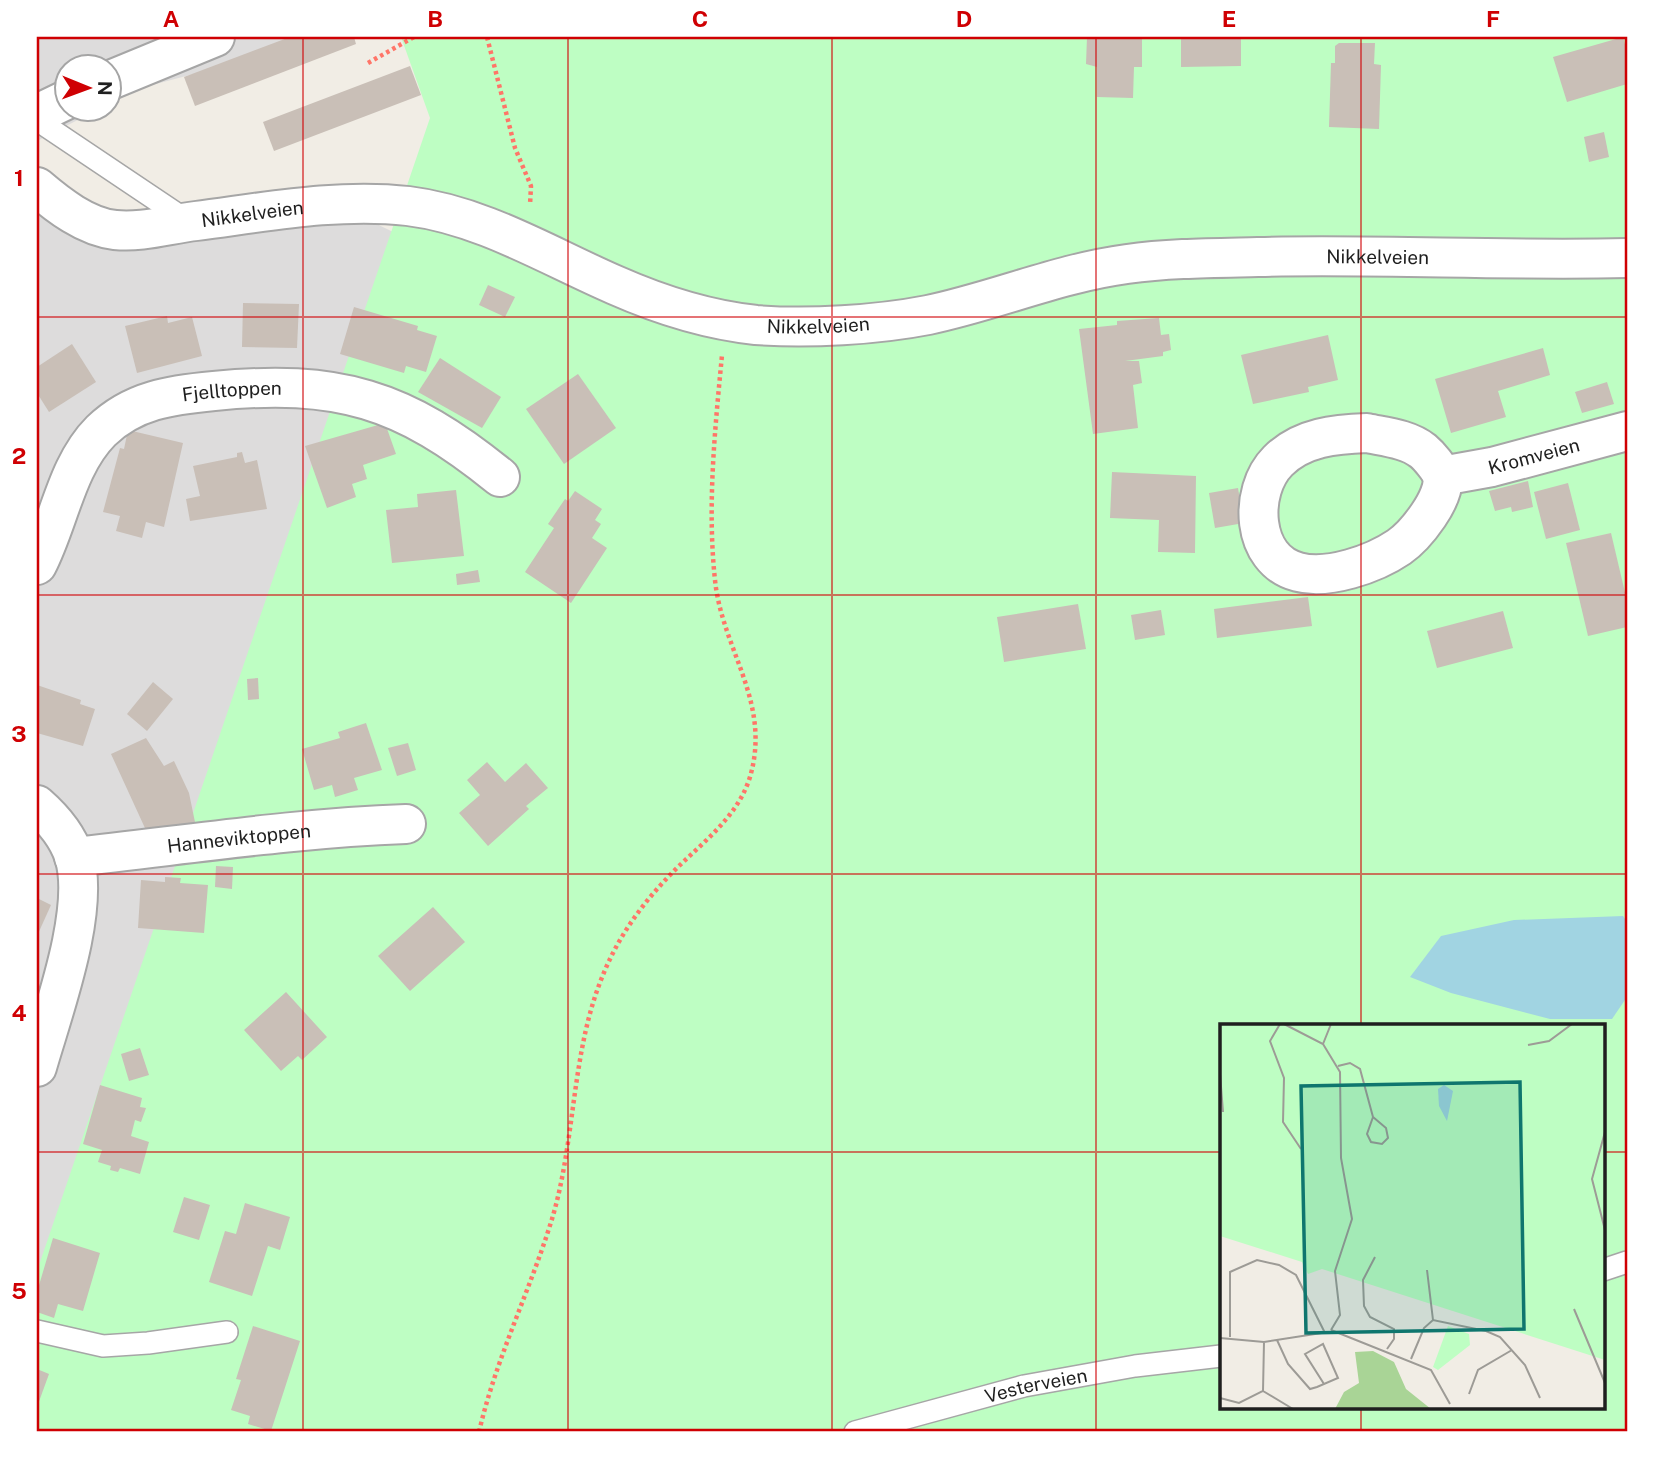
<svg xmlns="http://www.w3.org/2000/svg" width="1664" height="1469" font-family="'Public Sans',sans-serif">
	<rect width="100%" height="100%" fill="#f1ede5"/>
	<g fill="#dddcdc">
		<path d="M 37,37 L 334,37 L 137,89 L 109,103 L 108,66 L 66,66 L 66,108 L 99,109 L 37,141 Z"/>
		<path d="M 37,198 L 157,234 L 354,213 L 525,296 L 158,1432 L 37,1432 Z"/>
	</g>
	<path fill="#befec3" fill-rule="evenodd" d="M 401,37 L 1627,37 L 1627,1432 L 37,1432 L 37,1271 L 430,118 ZM 1221,1026 L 1603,1026 L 1603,1408 L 1221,1408 Z"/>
	<path fill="#a1d4e2" d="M 1623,916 L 1627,922 L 1627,997 L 1612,1019 L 1550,1019 L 1451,993 L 1410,977 L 1441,936 L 1514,920 Z"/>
	<g fill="#c9bfb7">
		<path d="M 290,37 L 354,37 L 356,44 L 195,106 L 184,77 Z"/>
		<path d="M 1087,37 L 1142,37 L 1142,67 L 1134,67 L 1133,98 L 1097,97 L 1097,67 L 1086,64 Z"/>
		<path d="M 1181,37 L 1241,37 L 1241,66 L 1181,67 Z"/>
		<path d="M 1623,37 L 1627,52 L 1627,84 L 1567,102 L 1553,57 Z"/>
		<path d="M 1339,43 L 1375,43 L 1374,64 L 1381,65 L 1379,129 L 1329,127 L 1331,63 L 1335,63 L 1335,46 Z"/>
		<path d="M 410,66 L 421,95 L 274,151 L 263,122 Z"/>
		<path d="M 1604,132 L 1609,157 L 1589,162 L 1584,137 Z"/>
		<path d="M 488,285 L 515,297 L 505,317 L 479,305 Z"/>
		<path d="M 243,303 L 299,304 L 297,348 L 242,347 Z"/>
		<path d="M 354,307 L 418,326 L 417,330 L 437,336 L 426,372 L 406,366 L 404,373 L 340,354 Z"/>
		<path d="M 167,316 L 168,323 L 192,317 L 202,356 L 137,373 L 125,326 Z"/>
		<path d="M 1159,318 L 1161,335 L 1169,334 L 1171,350 L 1163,352 L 1163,356 L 1125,361 L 1139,361 L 1142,383 L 1133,385 L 1138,428 L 1093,434 L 1079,329 L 1117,325 L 1117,321 Z"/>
		<path d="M 1328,335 L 1338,380 L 1308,387 L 1309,392 L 1253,404 L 1241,355 Z"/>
		<path d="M 72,344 L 96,382 L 49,412 L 37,393 L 37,367 Z"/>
		<path d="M 1543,348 L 1550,375 L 1498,391 L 1506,417 L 1451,433 L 1435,379 Z"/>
		<path d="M 440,358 L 501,397 L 482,428 L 418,392 Z"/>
		<path d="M 578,374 L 616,428 L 564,464 L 526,409 Z"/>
		<path d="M 1607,382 L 1614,404 L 1582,413 L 1575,392 Z"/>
		<path d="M 385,423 L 396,454 L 363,465 L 367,479 L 352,484 L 356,497 L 327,508 L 305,446 Z"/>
		<path d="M 128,430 L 183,443 L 164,527 L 146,522 L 142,538 L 116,531 L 120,516 L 103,512 L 120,448 L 124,449 Z"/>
		<path d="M 242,452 L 245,463 L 257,460 L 267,509 L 190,521 L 186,499 L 200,496 L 193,466 L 237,457 L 237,453 Z"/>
		<path d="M 1112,472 L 1196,476 L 1195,553 L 1158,552 L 1159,520 L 1110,518 Z"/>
		<path d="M 1528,481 L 1533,507 L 1512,512 L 1511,507 L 1495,511 L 1489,491 Z"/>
		<path d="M 1568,483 L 1580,530 L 1546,539 L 1534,492 Z"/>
		<path d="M 1238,488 L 1244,523 L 1215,528 L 1209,493 Z"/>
		<path d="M 456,490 L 464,556 L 392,563 L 386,510 L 418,507 L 417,494 Z"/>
		<path d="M 575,491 L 602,509 L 595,520 L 601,524 L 592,538 L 607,548 L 571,603 L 525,572 L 554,528 L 548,524 L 565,499 L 568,501 Z"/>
		<path d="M 1611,533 L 1627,601 L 1627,627 L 1588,636 L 1566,543 Z"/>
		<path d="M 478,570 L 480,582 L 457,585 L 456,574 Z"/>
		<path d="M 1308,597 L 1312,626 L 1217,638 L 1214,609 Z"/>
		<path d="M 1078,604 L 1086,649 L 1004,662 L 997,617 Z"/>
		<path d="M 1161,610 L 1165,635 L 1135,640 L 1131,615 Z"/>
		<path d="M 1503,611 L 1513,648 L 1437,668 L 1427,631 Z"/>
		<path d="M 258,678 L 259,699 L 248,700 L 247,679 Z"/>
		<path d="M 153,682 L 173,699 L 147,731 L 127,714 Z"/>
		<path d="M 37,685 L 81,700 L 80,704 L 95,709 L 83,746 L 37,733 Z"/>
		<path d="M 366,723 L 382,770 L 354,778 L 358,790 L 335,797 L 332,785 L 314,790 L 302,749 L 340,738 L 338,732 Z"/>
		<path d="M 146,738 L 164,766 L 174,761 L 189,793 L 196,827 L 150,839 L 111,754 Z"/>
		<path d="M 408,743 L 416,770 L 397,776 L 388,748 Z"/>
		<path d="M 487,762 L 505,782 L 526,763 L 548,788 L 526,806 L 529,809 L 488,846 L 459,813 L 480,795 L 467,780 Z"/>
		<path d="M 216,866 L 233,867 L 232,889 L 215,887 Z"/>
		<path d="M 165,877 L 181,878 L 180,883 L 208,885 L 204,933 L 138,928 L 141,880 L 165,882 Z"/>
		<path d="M 37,898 L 51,905 L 37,936 Z"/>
		<path d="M 433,907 L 465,942 L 410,991 L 378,956 Z"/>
		<path d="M 286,992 L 327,1037 L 302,1060 L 298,1056 L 281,1071 L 244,1030 Z"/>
		<path d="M 140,1048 L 149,1075 L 129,1081 L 121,1054 Z"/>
		<path d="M 100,1085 L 142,1098 L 140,1107 L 146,1108 L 141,1122 L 135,1120 L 131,1136 L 149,1142 L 140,1174 L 120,1168 L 118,1172 L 110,1170 L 111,1166 L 98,1162 L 102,1150 L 83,1144 Z"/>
		<path d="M 184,1197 L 210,1205 L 199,1240 L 173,1232 Z"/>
		<path d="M 245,1203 L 290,1217 L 280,1250 L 268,1246 L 252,1296 L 209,1282 L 225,1231 L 236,1234 Z"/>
		<path d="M 53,1238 L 100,1253 L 83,1311 L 58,1304 L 54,1318 L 37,1312 L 37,1292 Z"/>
		<path d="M 253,1326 L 300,1341 L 271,1431 L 248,1424 L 250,1416 L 231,1410 L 241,1380 L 236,1379 Z"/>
		<path d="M 37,1369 L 49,1374 L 37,1407 Z"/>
	</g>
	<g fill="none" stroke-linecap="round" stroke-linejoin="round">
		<g stroke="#a6a6a6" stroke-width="24">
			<g id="lane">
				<path d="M 37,120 L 189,222"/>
				<path d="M 1603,1270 L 1627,1262"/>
				<path d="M 37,1331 L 103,1346 L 148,1343 L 227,1332"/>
				<path id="s1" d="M 855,1432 L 1024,1386 L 1135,1366 L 1221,1356"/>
			</g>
		</g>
		<g stroke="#a6a6a6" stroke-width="42">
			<g id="street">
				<path d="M 108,81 L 215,37"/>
				<path d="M 37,114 L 66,100"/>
				<path id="s2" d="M 37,187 C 58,205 86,227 115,230 C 142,233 169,224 196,221 C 266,212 338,198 408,206 C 482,215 548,256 615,285 C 658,304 709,320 756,325 C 808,329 877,325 928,315 C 995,301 1059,273 1127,264 C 1170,258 1214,258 1258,257 C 1381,254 1504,261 1627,258"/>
				<path d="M 1367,433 C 1386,437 1408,439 1423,451 C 1429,456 1440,469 1442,476 C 1447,497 1415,536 1399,547 C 1374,564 1328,580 1298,572 C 1251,560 1248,491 1278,461 C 1302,437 1336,434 1367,433 Z"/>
				<path id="s3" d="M 1442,476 L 1492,467 L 1627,431"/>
				<path id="s4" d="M 37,565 C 59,523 66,466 101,431 C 133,400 171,395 214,391 C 337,379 403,398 500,477"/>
				<path d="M 37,805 C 53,819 67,835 74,856 C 91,910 52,1014 37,1067"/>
				<path id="s5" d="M 74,857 C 185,845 295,828 406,824"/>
			</g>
		</g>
		<g stroke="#ff7568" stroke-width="4.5" stroke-dasharray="3.5 3.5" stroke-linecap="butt">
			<path d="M 487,37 L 515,148 L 531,186 L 530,205"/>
			<path d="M 368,63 L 414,37"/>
			<path d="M 479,1432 C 496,1358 530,1291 552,1219 C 576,1139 571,1052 603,975 C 618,937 642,904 670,875 C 700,844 737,819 750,777 C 772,702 722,650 715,580 C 707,506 715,429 722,355"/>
		</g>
		<use href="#lane" stroke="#fff" stroke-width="21"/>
		<use href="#street" stroke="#fff" stroke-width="38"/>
	</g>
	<path fill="none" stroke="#cf0003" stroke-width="2" stroke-opacity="0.55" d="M 303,37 L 303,1432M 568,37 L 568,1432M 832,37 L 832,1432M 1096,37 L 1096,1432M 1361,37 L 1361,1026M 37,317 L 1627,317M 37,595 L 1627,595M 37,874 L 1627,874M 37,1152 L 1221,1152M 1603,1152 L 1627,1152M 1361,1408 L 1361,1432"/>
	<g text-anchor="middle" stroke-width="5" stroke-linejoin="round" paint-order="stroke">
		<g font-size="19" fill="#1f1f1f" stroke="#fff">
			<text dy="7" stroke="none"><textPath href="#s2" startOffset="229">Nikkelveien</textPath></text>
			<text dy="7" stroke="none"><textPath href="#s2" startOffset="1384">Nikkelveien</textPath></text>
			<text dy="7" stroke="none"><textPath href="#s2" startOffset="817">Nikkelveien</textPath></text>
			<text dy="7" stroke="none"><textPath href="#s4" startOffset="290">Fjelltoppen</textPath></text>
			<text dy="7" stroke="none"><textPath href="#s3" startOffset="94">Kromveien</textPath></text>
			<text dy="7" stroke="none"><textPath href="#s5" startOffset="166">Hanneviktoppen</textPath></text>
			<text dy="7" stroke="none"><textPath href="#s1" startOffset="187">Vesterveien</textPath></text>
		</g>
	</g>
	<g transform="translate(1220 1024)">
		<rect width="385" height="385" fill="#f1ede5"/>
		<path d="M 153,327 L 174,338 L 186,365 L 211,385 L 115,385 L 124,368 L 139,359 L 135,328 Z" fill="#a9d496"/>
		<path d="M 0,0 L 385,0 L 385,336 L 102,245 L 88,250 L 82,238 L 0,212 ZM 228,302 L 249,310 L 250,321 L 218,346 L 213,343 Z" fill="#befec3"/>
		<path d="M 224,61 L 233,67 L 227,97 L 219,82 L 218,65 Z" fill="#a1d4e2"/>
		<path fill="none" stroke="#9d9b96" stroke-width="2" d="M 60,0 L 50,17 L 64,54 L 63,98 L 81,125M 64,0 L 103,20 L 120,48 L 121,134 L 132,195 L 115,247 L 120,291 L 111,306M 103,20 L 111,0M 308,21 L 329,17 L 352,0M 118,42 L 130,39 L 140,45 L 153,93 L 147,110 L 151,118 L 162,120 L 168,114 L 166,104 L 153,93M 0,50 L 3,88M 385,108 L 372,155 L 385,206M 155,233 L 143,256 L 144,282 L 150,293 L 174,305 L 174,315 L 167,325M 207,246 L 213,296M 354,285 L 385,359M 111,306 L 211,346 L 230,380M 10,313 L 10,248 L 37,236 L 59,241 L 76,251 L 105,309M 0,314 L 44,318 L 108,308M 57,316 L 68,340 L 90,365 L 97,363 L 118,354 L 103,320 L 85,330 L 104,360M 191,335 L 204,304 L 213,296 L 266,307 L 280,313 L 305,341 L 320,374M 43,367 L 73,385M 249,370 L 258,346 L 292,326M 0,374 L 19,379 L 43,367 L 44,318"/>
		<path fill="#0f766e" fill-opacity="0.15" stroke="#0f766e" stroke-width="3.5" d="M 300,58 L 304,305 L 86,309 L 81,62 Z"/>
		<rect width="385" height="385" fill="none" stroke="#1f1f1f" stroke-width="3.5"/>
	</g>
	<rect width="1664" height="1469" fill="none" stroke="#ffffff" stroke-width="77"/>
	<g transform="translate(88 88) rotate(91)"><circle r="33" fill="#ffffff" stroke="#a5a5a5" stroke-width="2"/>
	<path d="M0-5L12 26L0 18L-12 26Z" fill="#cf0003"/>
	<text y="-10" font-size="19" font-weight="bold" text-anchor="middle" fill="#1f1f1f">N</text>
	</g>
	<rect x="38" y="38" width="1588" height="1392" fill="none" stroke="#cf0003" stroke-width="2.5"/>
	<g font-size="23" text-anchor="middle" font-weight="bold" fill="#cf0003">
		<text x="171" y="27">A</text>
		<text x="435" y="27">B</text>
		<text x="700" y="27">C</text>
		<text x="964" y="27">D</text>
		<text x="1229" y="27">E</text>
		<text x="1493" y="27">F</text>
		<text x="19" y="186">1</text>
		<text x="19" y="464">2</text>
		<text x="19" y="742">3</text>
		<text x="19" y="1021">4</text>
		<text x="19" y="1299">5</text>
	</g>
</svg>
